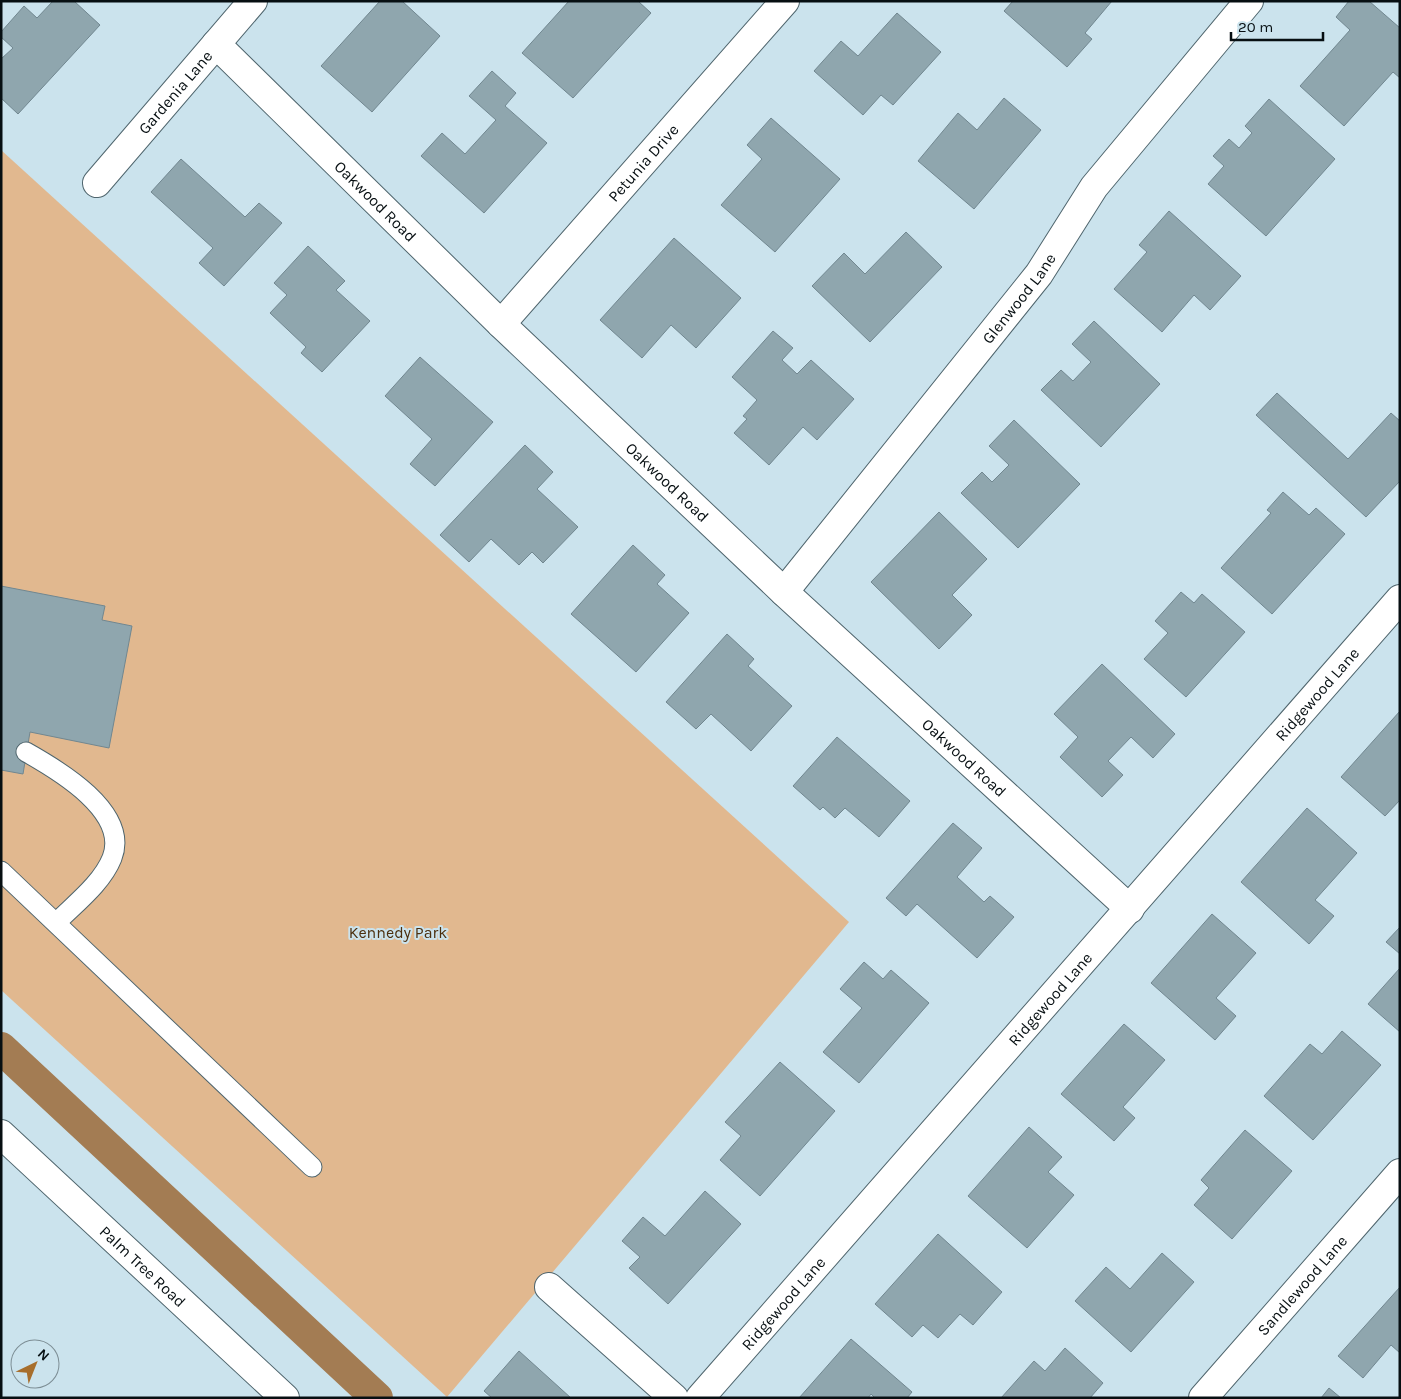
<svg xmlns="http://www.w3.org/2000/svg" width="1401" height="1399" font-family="Karla,sans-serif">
	<rect width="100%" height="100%" fill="#cbe3ed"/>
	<path fill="#e1b88f" d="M 1,150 L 849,922 L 447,1397 L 1,990 Z"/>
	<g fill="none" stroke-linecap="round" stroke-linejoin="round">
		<path stroke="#a37c53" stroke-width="32" d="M 1,1048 L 377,1398"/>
	</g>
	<g fill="#8fa6ae" stroke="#718790">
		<path d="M 53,1 L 74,1 L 100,25 L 18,114 L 1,98 L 1,59 L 13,48 L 1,37 L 1,32 L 24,6 L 37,18 Z"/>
		<path d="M 380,1 L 402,1 L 440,36 L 372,112 L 321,66 Z"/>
		<path d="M 569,1 L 638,1 L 651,13 L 573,98 L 522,53 Z"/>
		<path d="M 1013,1 L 1112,1 L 1085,33 L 1092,39 L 1067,67 L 1004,11 Z"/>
		<path d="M 1349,1 L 1369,1 L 1400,28 L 1400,78 L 1393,72 L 1344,126 L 1300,86 L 1350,30 L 1336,17 Z"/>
		<path d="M 897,13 L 941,52 L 893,105 L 881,95 L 863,115 L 814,71 L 841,41 L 858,56 Z"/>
		<path d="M 492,71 L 516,93 L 505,106 L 547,143 L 484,213 L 421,156 L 442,133 L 465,154 L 496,120 L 469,96 Z"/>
		<path d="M 1004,98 L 1041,130 L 974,209 L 918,161 L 958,113 L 977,130 Z"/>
		<path d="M 1269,99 L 1335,159 L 1266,236 L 1208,184 L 1224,166 L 1213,156 L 1229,139 L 1239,148 L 1252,133 L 1245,126 Z"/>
		<path d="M 771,118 L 840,179 L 775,252 L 721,205 L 762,159 L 747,145 Z"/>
		<path d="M 181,159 L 245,217 L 259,203 L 282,223 L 224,286 L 199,263 L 213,248 L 151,192 Z"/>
		<path d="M 1169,211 L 1241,276 L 1210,310 L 1194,295 L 1162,332 L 1114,289 L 1147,252 L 1139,245 Z"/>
		<path d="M 906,232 L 942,267 L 870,342 L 812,286 L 844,253 L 865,274 Z"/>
		<path d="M 674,238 L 741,298 L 696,348 L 671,325 L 642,358 L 600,320 Z"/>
		<path d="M 308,246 L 345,281 L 336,290 L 370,321 L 322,372 L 301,353 L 306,347 L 270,313 L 287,295 L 274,283 Z"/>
		<path d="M 1094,321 L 1160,384 L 1101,447 L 1041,390 L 1061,370 L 1073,381 L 1091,362 L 1072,344 Z"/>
		<path d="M 773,331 L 793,348 L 782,360 L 797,374 L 811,360 L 854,399 L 817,440 L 803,427 L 769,465 L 734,433 L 747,419 L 743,416 L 757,400 L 732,377 Z"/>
		<path d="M 420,357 L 493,422 L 435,486 L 410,464 L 432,439 L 385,396 Z"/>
		<path d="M 1277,393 L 1348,459 L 1391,413 L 1400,421 L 1400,481 L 1366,517 L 1256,415 Z"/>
		<path d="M 1014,420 L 1080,484 L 1018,548 L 961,493 L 982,472 L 992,482 L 1009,465 L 989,446 Z"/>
		<path d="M 525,445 L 553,472 L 537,489 L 578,527 L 543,563 L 532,552 L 519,565 L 491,539 L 469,562 L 440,535 Z"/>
		<path d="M 1283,492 L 1309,515 L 1316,508 L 1345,534 L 1272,614 L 1221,568 L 1271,513 L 1267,510 Z"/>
		<path d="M 939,512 L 987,559 L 952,595 L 972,615 L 939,649 L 871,582 Z"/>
		<path d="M 633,545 L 665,575 L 657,584 L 689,613 L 636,672 L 571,614 Z"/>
		<path d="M 1,586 L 105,606 L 102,620 L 132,626 L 109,748 L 30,732 L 23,774 L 1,770 Z"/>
		<path d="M 1181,592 L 1194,603 L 1202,594 L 1245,632 L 1186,697 L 1144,659 L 1168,633 L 1155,621 Z"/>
		<path d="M 727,634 L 754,659 L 748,666 L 792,706 L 751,751 L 711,714 L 696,729 L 666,702 Z"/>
		<path d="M 1102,664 L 1175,734 L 1153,758 L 1131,737 L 1108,761 L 1123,775 L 1102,797 L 1060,757 L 1078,737 L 1054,714 Z"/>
		<path d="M 1400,711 L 1400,800 L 1385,816 L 1341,777 Z"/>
		<path d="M 837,737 L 910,801 L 879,837 L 845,808 L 835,818 L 823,807 L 820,810 L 793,786 Z"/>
		<path d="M 1307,808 L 1357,853 L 1315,900 L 1334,916 L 1309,944 L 1241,882 Z"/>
		<path d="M 953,823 L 982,848 L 957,877 L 984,902 L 990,896 L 1014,917 L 977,958 L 917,904 L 906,916 L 886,898 Z"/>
		<path d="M 1212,914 L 1256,953 L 1216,998 L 1236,1016 L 1215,1040 L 1151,983 Z"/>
		<path d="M 1400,927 L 1400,954 L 1386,942 Z"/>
		<path d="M 864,962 L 883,979 L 891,970 L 929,1003 L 859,1083 L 823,1052 L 862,1008 L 840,989 Z"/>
		<path d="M 1400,968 L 1400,1032 L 1368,1004 Z"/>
		<path d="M 1124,1024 L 1165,1060 L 1123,1107 L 1135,1118 L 1114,1141 L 1061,1094 Z"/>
		<path d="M 1342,1031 L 1381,1065 L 1313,1140 L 1264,1096 L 1310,1044 L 1322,1054 Z"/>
		<path d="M 780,1062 L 835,1111 L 760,1196 L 720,1160 L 741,1136 L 725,1122 Z"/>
		<path d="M 1029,1127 L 1062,1157 L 1048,1172 L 1074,1195 L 1027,1248 L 968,1196 Z"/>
		<path d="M 1245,1130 L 1292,1171 L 1232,1239 L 1194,1205 L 1209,1188 L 1201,1180 Z"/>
		<path d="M 705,1191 L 741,1224 L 668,1304 L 629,1268 L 640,1257 L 622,1241 L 643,1217 L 665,1236 Z"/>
		<path d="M 938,1234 L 1002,1292 L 973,1325 L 960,1314 L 938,1338 L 923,1325 L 912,1337 L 875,1304 Z"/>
		<path d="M 1162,1253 L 1194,1282 L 1131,1352 L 1075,1301 L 1106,1267 L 1130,1289 Z"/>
		<path d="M 1400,1287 L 1400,1353 L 1391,1345 L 1363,1378 L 1338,1356 Z"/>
		<path d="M 851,1339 L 912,1392 L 907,1398 L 875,1398 L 871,1394 L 868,1398 L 799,1398 Z"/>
		<path d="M 1065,1348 L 1103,1383 L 1090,1398 L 1001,1398 L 1034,1361 L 1045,1371 Z"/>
		<path d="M 519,1351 L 571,1398 L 492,1398 L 484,1391 Z"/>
		<path d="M 1329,1388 L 1341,1398 L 1321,1398 Z"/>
	</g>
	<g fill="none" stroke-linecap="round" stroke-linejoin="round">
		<g stroke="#4f656d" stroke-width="21">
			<g id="service">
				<path d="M 26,752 C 58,770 130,812 112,858 C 102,883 76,903 57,922"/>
				<path d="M 1,871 L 312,1167"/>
			</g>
		</g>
		<g stroke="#4f656d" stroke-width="30">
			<g id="minor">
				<path id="s1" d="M 216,44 L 501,324 L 784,592 L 1130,909"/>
				<path id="s2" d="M 97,183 L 253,1"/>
				<path id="s3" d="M 501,324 L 785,1"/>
				<path id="s4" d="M 784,592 L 1039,274 L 1094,187 L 1249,1"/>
				<path id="s5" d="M 1,1134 L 285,1398"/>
				<path d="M 549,1287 L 674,1398"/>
				<path id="s6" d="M 700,1398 L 1400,599"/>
				<path id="s7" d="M 1203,1398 L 1400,1173"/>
			</g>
		</g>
		<use href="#service" stroke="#fff" stroke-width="19"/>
		<use href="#minor" stroke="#fff" stroke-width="28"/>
	</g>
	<g text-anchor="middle" stroke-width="4" stroke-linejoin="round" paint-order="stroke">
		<g font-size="16" fill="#070f12" stroke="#cbe3ed">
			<text dy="6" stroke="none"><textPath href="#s2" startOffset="120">Gardenia Lane</textPath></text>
			<text dy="6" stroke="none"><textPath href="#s3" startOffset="215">Petunia Drive</textPath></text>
			<text dy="6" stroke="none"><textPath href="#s1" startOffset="224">Oakwood Road</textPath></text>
			<text dy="6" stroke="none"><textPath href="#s4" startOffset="376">Glenwood Lane</textPath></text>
			<text dy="6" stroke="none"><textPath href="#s1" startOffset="629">Oakwood Road</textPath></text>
			<text dy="6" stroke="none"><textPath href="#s6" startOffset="936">Ridgewood Lane</textPath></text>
			<text dy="6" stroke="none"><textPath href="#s1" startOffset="1034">Oakwood Road</textPath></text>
			<text dy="6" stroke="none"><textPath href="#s6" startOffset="531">Ridgewood Lane</textPath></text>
			<text dy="6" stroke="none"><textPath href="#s5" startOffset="194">Palm Tree Road</textPath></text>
			<text dy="6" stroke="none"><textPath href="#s7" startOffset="150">Sandlewood Lane</textPath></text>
			<text dy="6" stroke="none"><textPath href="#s6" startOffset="126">Ridgewood Lane</textPath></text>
		</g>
		<g font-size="16" fill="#4c2f0e" stroke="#cbe3ed">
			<text x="398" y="938">Kennedy Park</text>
		</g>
	</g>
	<rect width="1401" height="1399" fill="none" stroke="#070f12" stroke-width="5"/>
	<g transform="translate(35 1364) rotate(43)"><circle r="24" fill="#cbe3ed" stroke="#7d8e95"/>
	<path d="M0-4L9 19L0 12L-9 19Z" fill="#a76e2c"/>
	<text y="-8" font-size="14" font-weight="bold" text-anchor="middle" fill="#070f12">N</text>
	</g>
	<path d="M1231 32v8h92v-8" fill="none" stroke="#070f12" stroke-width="2.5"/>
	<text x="1238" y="32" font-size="15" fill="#070f12" stroke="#cbe3ed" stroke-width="4" paint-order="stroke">20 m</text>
</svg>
